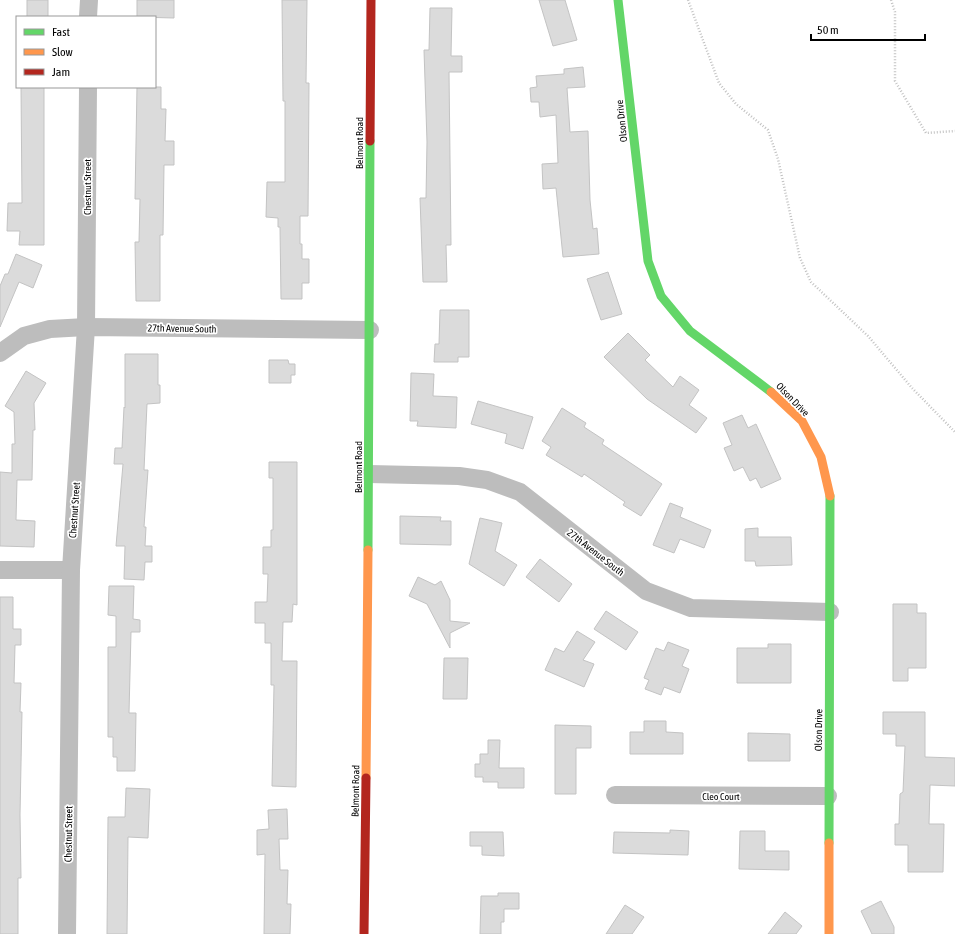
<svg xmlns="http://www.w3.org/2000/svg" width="955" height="934" font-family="'Asap Condensed',sans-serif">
	<rect width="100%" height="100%" fill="#fff"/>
	<g fill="#dbdbdb" stroke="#c3c3c3">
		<rect x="27" y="0" width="21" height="17"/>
		<path d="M 137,0 L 174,0 L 174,18 L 137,17 Z"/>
		<path d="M 282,0 L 307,0 L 306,83 L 309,83 L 308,216 L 300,216 L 300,244 L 302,244 L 302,259 L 309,259 L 309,283 L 302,283 L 302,299 L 281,299 L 280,227 L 278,227 L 278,218 L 266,217 L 267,182 L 285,182 L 285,101 L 283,101 Z"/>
		<path d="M 539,0 L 565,0 L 577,40 L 553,46 Z"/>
		<path d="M 430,8 L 452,8 L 451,56 L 462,56 L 462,72 L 449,72 L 451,245 L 446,245 L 447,282 L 423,282 L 420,198 L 426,198 L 427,142 L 424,50 L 429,50 Z"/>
		<path d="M 583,67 L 585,87 L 567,88 L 570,132 L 588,131 L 590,200 L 593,229 L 597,228 L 599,254 L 563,257 L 556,188 L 543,189 L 542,164 L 558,163 L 556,115 L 540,117 L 539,102 L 531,102 L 530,88 L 537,87 L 536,76 L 564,74 L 564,69 Z"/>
		<path d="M 21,87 L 44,87 L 44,245 L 19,245 L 20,231 L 7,231 L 8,203 L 22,203 Z"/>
		<path d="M 137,87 L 161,87 L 161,109 L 166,109 L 165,141 L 174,141 L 174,165 L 164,165 L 163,235 L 160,235 L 160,301 L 136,301 L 135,242 L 139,242 L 140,199 L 135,199 Z"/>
		<path d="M 16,254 L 42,265 L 33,288 L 19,282 L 0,327 L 0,286 L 5,274 L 8,274 Z"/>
		<path d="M 608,272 L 622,314 L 601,320 L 587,279 Z"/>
		<path d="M 440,310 L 469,310 L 469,357 L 458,357 L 458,362 L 434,362 L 435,344 L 439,344 Z"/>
		<path d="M 628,333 L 650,355 L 645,360 L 673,387 L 680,376 L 699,390 L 689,405 L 707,418 L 696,433 L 647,399 L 604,357 Z"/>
		<path d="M 125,354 L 158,354 L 158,385 L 160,385 L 160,403 L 147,404 L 144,470 L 148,470 L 144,527 L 146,527 L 145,546 L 152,546 L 152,562 L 145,562 L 144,580 L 124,579 L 125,546 L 116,546 L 123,464 L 114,464 L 115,448 L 122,448 L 124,407 L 125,408 Z"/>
		<path d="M 269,360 L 288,360 L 289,364 L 295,364 L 295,375 L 291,375 L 291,383 L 269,383 Z"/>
		<path d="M 26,371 L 46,383 L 34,403 L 35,430 L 33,430 L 32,480 L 17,480 L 16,520 L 35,521 L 34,547 L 0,546 L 0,472 L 12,473 L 12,444 L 15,444 L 14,412 L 5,406 Z"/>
		<path d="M 411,373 L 434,374 L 433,396 L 457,397 L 456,428 L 417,426 L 418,421 L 410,421 Z"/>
		<path d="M 478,401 L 533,417 L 523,449 L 505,443 L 507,434 L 471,424 Z"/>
		<path d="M 562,408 L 586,423 L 584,427 L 604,440 L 602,444 L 662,484 L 641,516 L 623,505 L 625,502 L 584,474 L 582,477 L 546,455 L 551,447 L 542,441 Z"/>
		<path d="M 742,415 L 748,428 L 756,424 L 781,479 L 761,488 L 756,478 L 750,481 L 743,467 L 734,471 L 724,448 L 732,445 L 723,423 Z"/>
		<path d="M 269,462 L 297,462 L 297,605 L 293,604 L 292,622 L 283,622 L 282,661 L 297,661 L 296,787 L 272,786 L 274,685 L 271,685 L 271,643 L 265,643 L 265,623 L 255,623 L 255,602 L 267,602 L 268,574 L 263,574 L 263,547 L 271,547 L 271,530 L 273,530 L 273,478 L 269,478 Z"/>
		<path d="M 670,503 L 683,508 L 680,517 L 711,530 L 704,548 L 680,539 L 674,553 L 653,545 Z"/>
		<path d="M 400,516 L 441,517 L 440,521 L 451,521 L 451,545 L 400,544 Z"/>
		<path d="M 480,518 L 502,523 L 495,551 L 517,565 L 504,586 L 469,564 Z"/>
		<path d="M 758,528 L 758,537 L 791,537 L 792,565 L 756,566 L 755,561 L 745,561 L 745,529 Z"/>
		<path d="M 540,559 L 572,584 L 559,602 L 526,577 Z"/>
		<path d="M 418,577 L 435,585 L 441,581 L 450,600 L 450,621 L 470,623 L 450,633 L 450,648 L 427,604 L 409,596 Z"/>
		<path d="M 109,586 L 134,586 L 133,619 L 140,620 L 140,632 L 131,632 L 129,713 L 136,713 L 135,771 L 117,771 L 117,757 L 113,757 L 113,737 L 108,737 L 108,647 L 116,647 L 116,616 L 108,615 Z"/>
		<path d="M 0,597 L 13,597 L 13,629 L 21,629 L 21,645 L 15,645 L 14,683 L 21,683 L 20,712 L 22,712 L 20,815 L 21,878 L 18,878 L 18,934 L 0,934 Z"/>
		<path d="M 893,604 L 917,604 L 917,613 L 926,613 L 926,668 L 908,668 L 908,681 L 893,681 Z"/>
		<path d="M 606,611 L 638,632 L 626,650 L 594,629 Z"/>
		<path d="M 577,631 L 595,642 L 583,660 L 594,664 L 584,687 L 545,670 L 555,648 L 564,652 Z"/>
		<path d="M 668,642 L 689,650 L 682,666 L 689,669 L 680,693 L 664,687 L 661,695 L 645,689 L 649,680 L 644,678 L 656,648 L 664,651 Z"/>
		<path d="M 768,644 L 791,644 L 791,683 L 737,683 L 737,648 L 768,648 Z"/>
		<path d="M 444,658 L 468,658 L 467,699 L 443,699 Z"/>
		<path d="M 883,712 L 925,712 L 925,757 L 955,758 L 955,786 L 930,785 L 929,824 L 944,824 L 943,872 L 908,872 L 908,845 L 895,845 L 895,824 L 899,824 L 900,794 L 903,792 L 905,746 L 896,746 L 896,734 L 883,734 Z"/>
		<path d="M 644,721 L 666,721 L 666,732 L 683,733 L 683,754 L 630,754 L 630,732 L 644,732 Z"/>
		<path d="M 555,725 L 591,726 L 591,748 L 576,748 L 576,794 L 555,794 Z"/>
		<path d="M 748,733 L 790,734 L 790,761 L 748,761 Z"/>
		<path d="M 488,740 L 500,740 L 499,768 L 524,768 L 524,788 L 498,788 L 498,782 L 483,782 L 483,777 L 475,777 L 475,764 L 480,764 L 480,754 L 488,754 Z"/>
		<path d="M 126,788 L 150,789 L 148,838 L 128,837 L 127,934 L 107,934 L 108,817 L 125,817 Z"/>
		<path d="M 287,809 L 288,839 L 279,839 L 280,870 L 288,870 L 287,904 L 291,904 L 290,934 L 264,934 L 265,854 L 257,855 L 257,830 L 269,829 L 268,810 Z"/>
		<path d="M 670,830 L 689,831 L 688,855 L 613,853 L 614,832 L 670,833 Z"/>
		<path d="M 740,831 L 765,831 L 765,851 L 789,851 L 789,870 L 739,869 Z"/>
		<path d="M 470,832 L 503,832 L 504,856 L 482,855 L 482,846 L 470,846 Z"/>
		<path d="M 498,893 L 519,893 L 519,909 L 504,909 L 504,922 L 501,922 L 501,934 L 480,934 L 481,896 L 498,896 Z"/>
		<path d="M 881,901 L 894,927 L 894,934 L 872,934 L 861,911 Z"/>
		<path d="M 625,905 L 644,917 L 632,934 L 606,934 Z"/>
		<path d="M 785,912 L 802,926 L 796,934 L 768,934 Z"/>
	</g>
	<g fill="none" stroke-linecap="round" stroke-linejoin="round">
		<g stroke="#c2c2c2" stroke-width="2.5" stroke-dasharray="1 2" stroke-linecap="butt">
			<path d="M 688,0 L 719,83 L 736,104 L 768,130 L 778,159 L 800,258 L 811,282 L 868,336 L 912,388 L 955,432"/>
			<path d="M 891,0 L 895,12 L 895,81 L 926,133 L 955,131"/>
		</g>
		<g stroke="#bdbdbd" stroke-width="18">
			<path d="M 88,17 L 89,0"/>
			<path d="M 0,353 L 24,336 L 50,329 L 86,327 L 370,330"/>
			<path d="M 369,474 L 459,476 L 487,480 L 520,492 L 646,591 L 691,608 L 830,612"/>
			<path d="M 0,570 L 71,570"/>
			<path d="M 615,795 L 828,796"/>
			<path d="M 67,934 L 71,570 L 86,327 L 88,87"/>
		</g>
		<g stroke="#63d668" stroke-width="9">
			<path d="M 618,0 L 648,261 L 661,296 L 690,331 L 771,392"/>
			<path d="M 368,550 L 370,141"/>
			<path d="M 829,843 L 830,496"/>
		</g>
		<g stroke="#ff974d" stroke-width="9">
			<path d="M 771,392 L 802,421 L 821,457 L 830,496"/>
			<path d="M 366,778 L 368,550"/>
			<path d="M 829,934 L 829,843"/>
		</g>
		<g stroke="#b3261e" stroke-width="9">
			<path d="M 370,141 L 371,0"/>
			<path d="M 364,934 L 366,778"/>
		</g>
	</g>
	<g text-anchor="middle" stroke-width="3.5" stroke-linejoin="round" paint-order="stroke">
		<g font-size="10" fill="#000" stroke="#fff">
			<text transform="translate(621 121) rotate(-96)" y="4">Olson Drive</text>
			<text transform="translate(359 143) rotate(-90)" y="4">Belmont Road</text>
			<text transform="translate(87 187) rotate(-90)" y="4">Chestnut Street</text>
			<text transform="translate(182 328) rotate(1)" y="4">27th Avenue South</text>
			<text transform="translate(793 399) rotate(46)" y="4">Olson Drive</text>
			<text transform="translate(358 467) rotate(-90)" y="4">Belmont Road</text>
			<text transform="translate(74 510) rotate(-86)" y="4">Chestnut Street</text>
			<text transform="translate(596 552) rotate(38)" y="4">27th Avenue South</text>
			<text transform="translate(818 730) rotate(-89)" y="4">Olson Drive</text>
			<text transform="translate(355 791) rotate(-89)" y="4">Belmont Road</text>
			<text x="721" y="800">Cleo Court</text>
			<text transform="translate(68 834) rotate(-89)" y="4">Chestnut Street</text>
		</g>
	</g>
	<rect x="16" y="16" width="140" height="72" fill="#ffffff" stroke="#999999"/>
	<rect x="24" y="29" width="20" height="6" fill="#63d668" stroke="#999999"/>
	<text x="52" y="36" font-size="12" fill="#000000">Fast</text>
	<rect x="24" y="49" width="20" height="6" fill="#ff974d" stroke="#999999"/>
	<text x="52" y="56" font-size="12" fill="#000000">Slow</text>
	<rect x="24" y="69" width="20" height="6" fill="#b3261e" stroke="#999999"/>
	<text x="52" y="76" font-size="12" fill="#000000">Jam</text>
	<path d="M811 34v6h114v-6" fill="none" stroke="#000000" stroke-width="2"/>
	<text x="817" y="34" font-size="12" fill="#000000" stroke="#ffffff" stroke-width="3" paint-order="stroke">50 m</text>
</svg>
